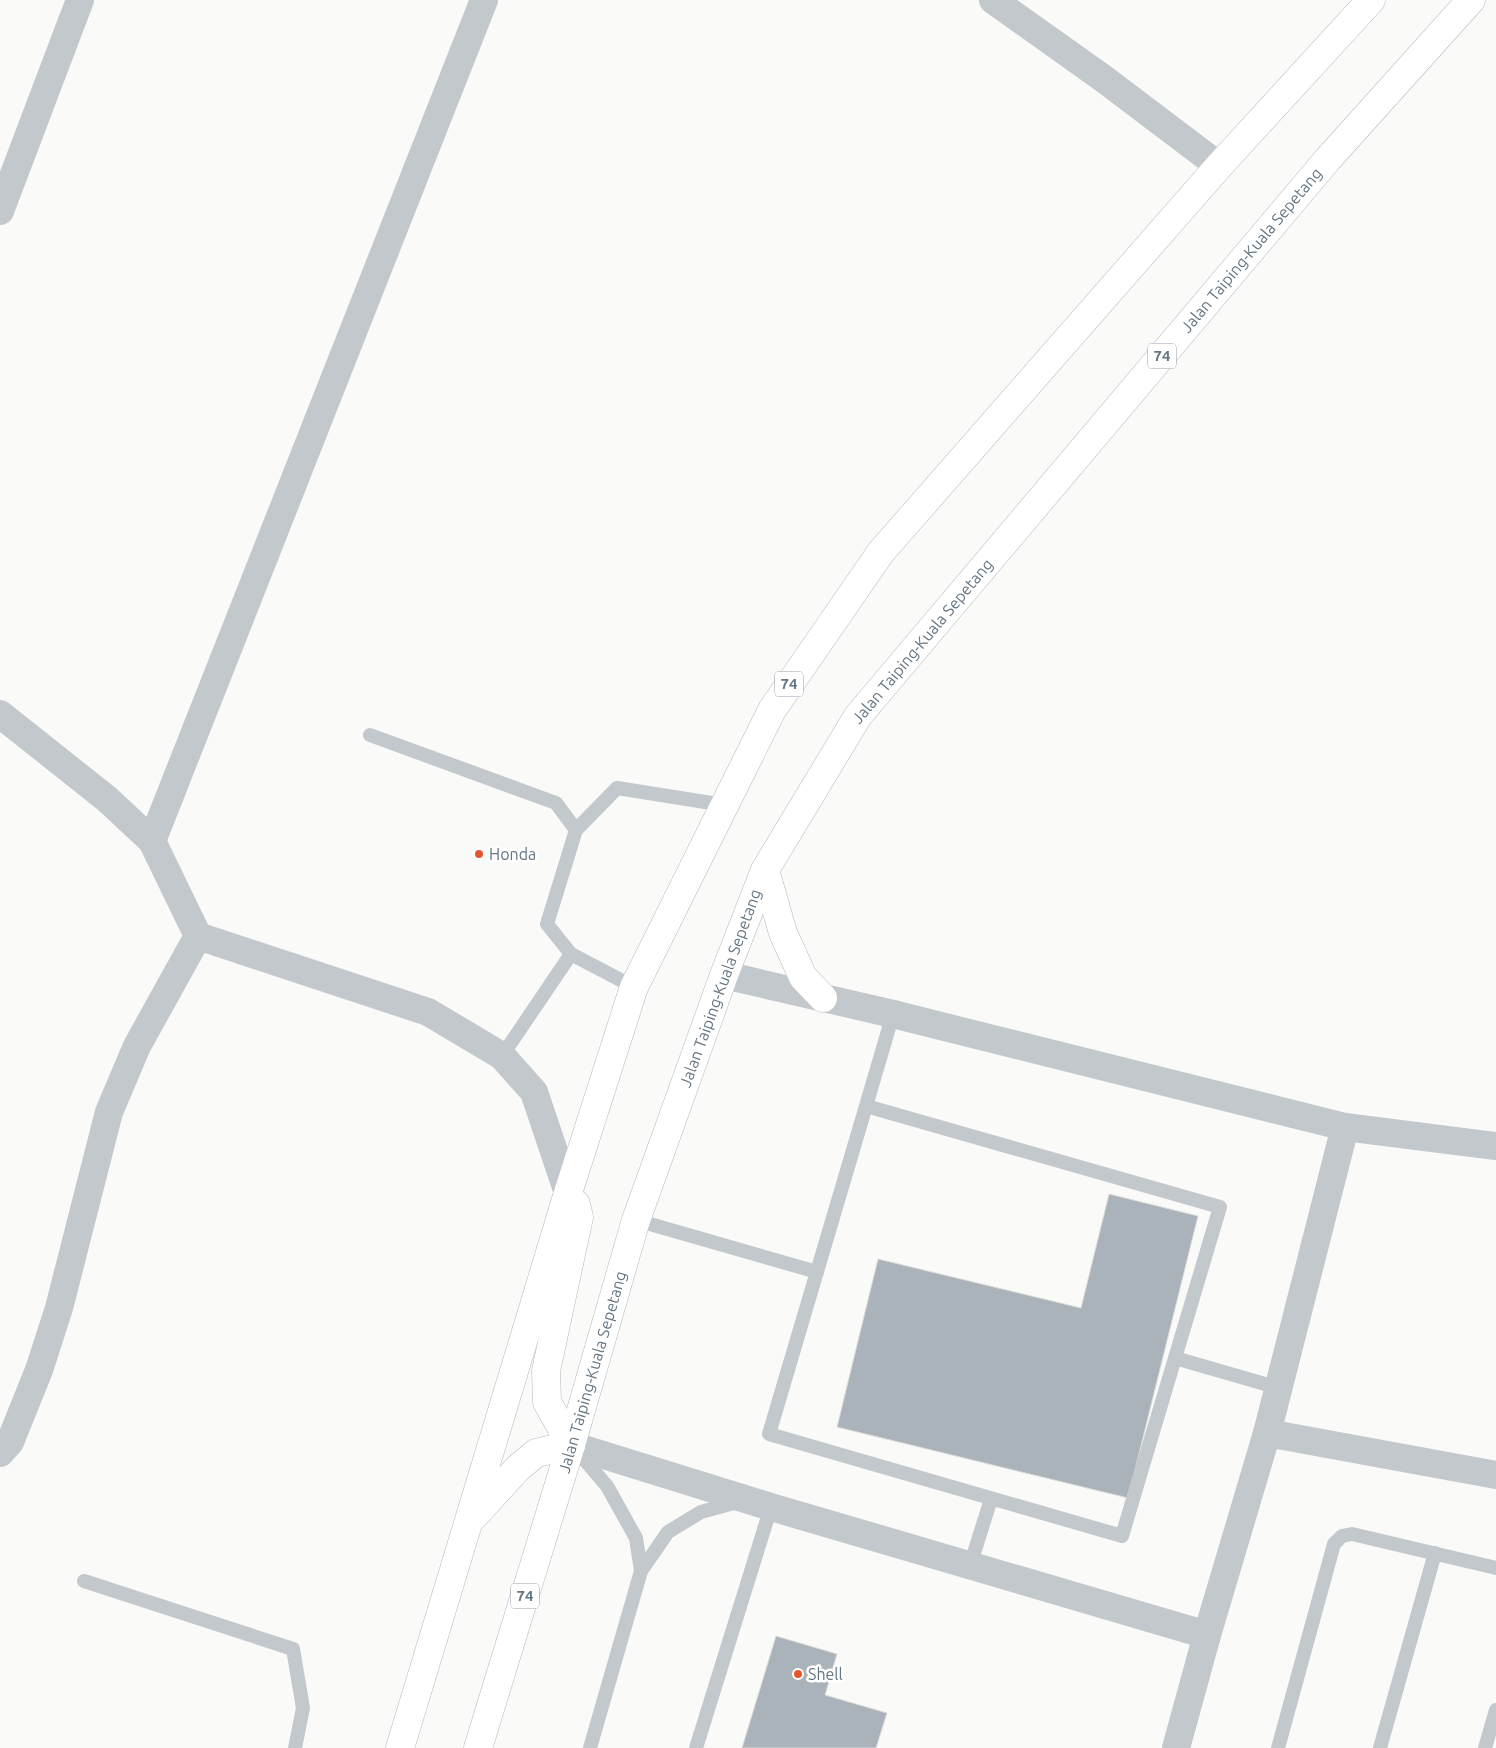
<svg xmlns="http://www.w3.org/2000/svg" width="1496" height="1748" font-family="Ubuntu,sans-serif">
	<rect width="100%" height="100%" fill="#fafaf8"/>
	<g fill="#aab3b9" stroke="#dcdcda">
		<path d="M 1109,1194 L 1198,1216 L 1128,1498 L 837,1427 L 878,1259 L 1081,1308 Z"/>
		<path d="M 776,1636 L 837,1654 L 825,1695 L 887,1713 L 876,1748 L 742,1748 Z"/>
	</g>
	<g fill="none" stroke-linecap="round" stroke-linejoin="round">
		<g stroke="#b5babe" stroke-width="29">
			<g id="primary">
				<path d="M 765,870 L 783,933 L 803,977 L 823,998"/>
				<path d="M 571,1445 L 547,1402 L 546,1371 L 579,1217 L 576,1204"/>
				<path d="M 475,1515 L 518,1468 L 536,1453 L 571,1445"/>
				<path d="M 400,1748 L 568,1193 L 634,987 L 772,710 L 881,552 L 1219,166 L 1371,0"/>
				<path d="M 478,1748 L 571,1445 L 636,1220 L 724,975 L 765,870 L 858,716 L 1328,159 L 1471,0"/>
			</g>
		</g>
		<g stroke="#c3c8cc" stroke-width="14">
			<path d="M 370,735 L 556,803 L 576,830 L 547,924 L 571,954 L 634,987"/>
			<path d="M 576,830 L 617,788 L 724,805"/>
			<path d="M 502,1056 L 571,954"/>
			<path d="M 866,1106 L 769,1434 L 1122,1536 L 1220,1207 L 866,1106 L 893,1014"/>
			<path d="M 636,1220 L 817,1272"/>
			<path d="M 1175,1358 L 1279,1388"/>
			<path d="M 577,1451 L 607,1486 L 636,1538 L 641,1571"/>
			<path d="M 970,1566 L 991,1499"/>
			<path d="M 84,1581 L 293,1649 L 303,1708 L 295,1748"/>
			<path d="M 590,1748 L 641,1571 L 668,1532 L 701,1512 L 741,1501"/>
			<path d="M 696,1748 L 771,1507"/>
			<path d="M 1278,1748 L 1334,1544 L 1342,1536 L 1352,1534 L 1496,1568"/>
			<path d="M 1380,1748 L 1435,1553"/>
			<path d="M 1485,1748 L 1496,1710"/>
		</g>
		<g stroke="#c3c8cc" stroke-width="28">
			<path d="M 993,0 L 1104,79 L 1219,166"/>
			<path d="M 0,211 L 80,0"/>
			<path d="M 0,714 L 107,799 L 152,841 L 198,936 L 428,1012 L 502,1056 L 534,1092 L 568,1193"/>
			<path d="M 152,841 L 484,0"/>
			<path d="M 724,975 L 893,1014 L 1345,1127 L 1496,1146"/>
			<path d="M 1267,1433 L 1496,1475"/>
			<path d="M 571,1445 L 771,1507 L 1207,1635"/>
			<path d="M 0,1453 L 10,1442 L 39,1370 L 59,1308 L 109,1112 L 137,1046 L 198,936"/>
			<path d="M 1176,1748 L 1207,1635 L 1267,1433 L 1345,1127"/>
		</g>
		<use href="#primary" stroke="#fff" stroke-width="28"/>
	</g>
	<g fill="#e4572e" stroke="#fff" stroke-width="2">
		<circle cx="479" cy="854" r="5"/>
		<circle cx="798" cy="1674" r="5"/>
	</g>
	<g text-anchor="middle" stroke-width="5" stroke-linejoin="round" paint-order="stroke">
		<g fill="#fff" stroke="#939fa8" stroke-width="1">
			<rect x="1148" y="343.5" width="28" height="25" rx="4"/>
			<rect x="775" y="671.5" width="28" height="25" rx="4"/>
			<rect x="511" y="1583.5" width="28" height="25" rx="4"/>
		</g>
		<g font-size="15" font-weight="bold" fill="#657683">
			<text x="1162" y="361">74</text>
			<text x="789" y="689">74</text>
			<text x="525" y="1601">74</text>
		</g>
		<g font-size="16" fill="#657683" stroke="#fff">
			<text transform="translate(1251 250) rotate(-50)" y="6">Jalan Taiping-Kuala Sepetang</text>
			<text transform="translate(922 641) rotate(-50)" y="6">Jalan Taiping-Kuala Sepetang</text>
			<text transform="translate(720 988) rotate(-70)" y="6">Jalan Taiping-Kuala Sepetang</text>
			<text transform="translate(592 1372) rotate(-74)" y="6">Jalan Taiping-Kuala Sepetang</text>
		</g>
		<g font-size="16" fill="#657683" stroke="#fff" text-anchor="start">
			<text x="489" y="860">Honda</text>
			<text x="808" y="1680">Shell</text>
		</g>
	</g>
</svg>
